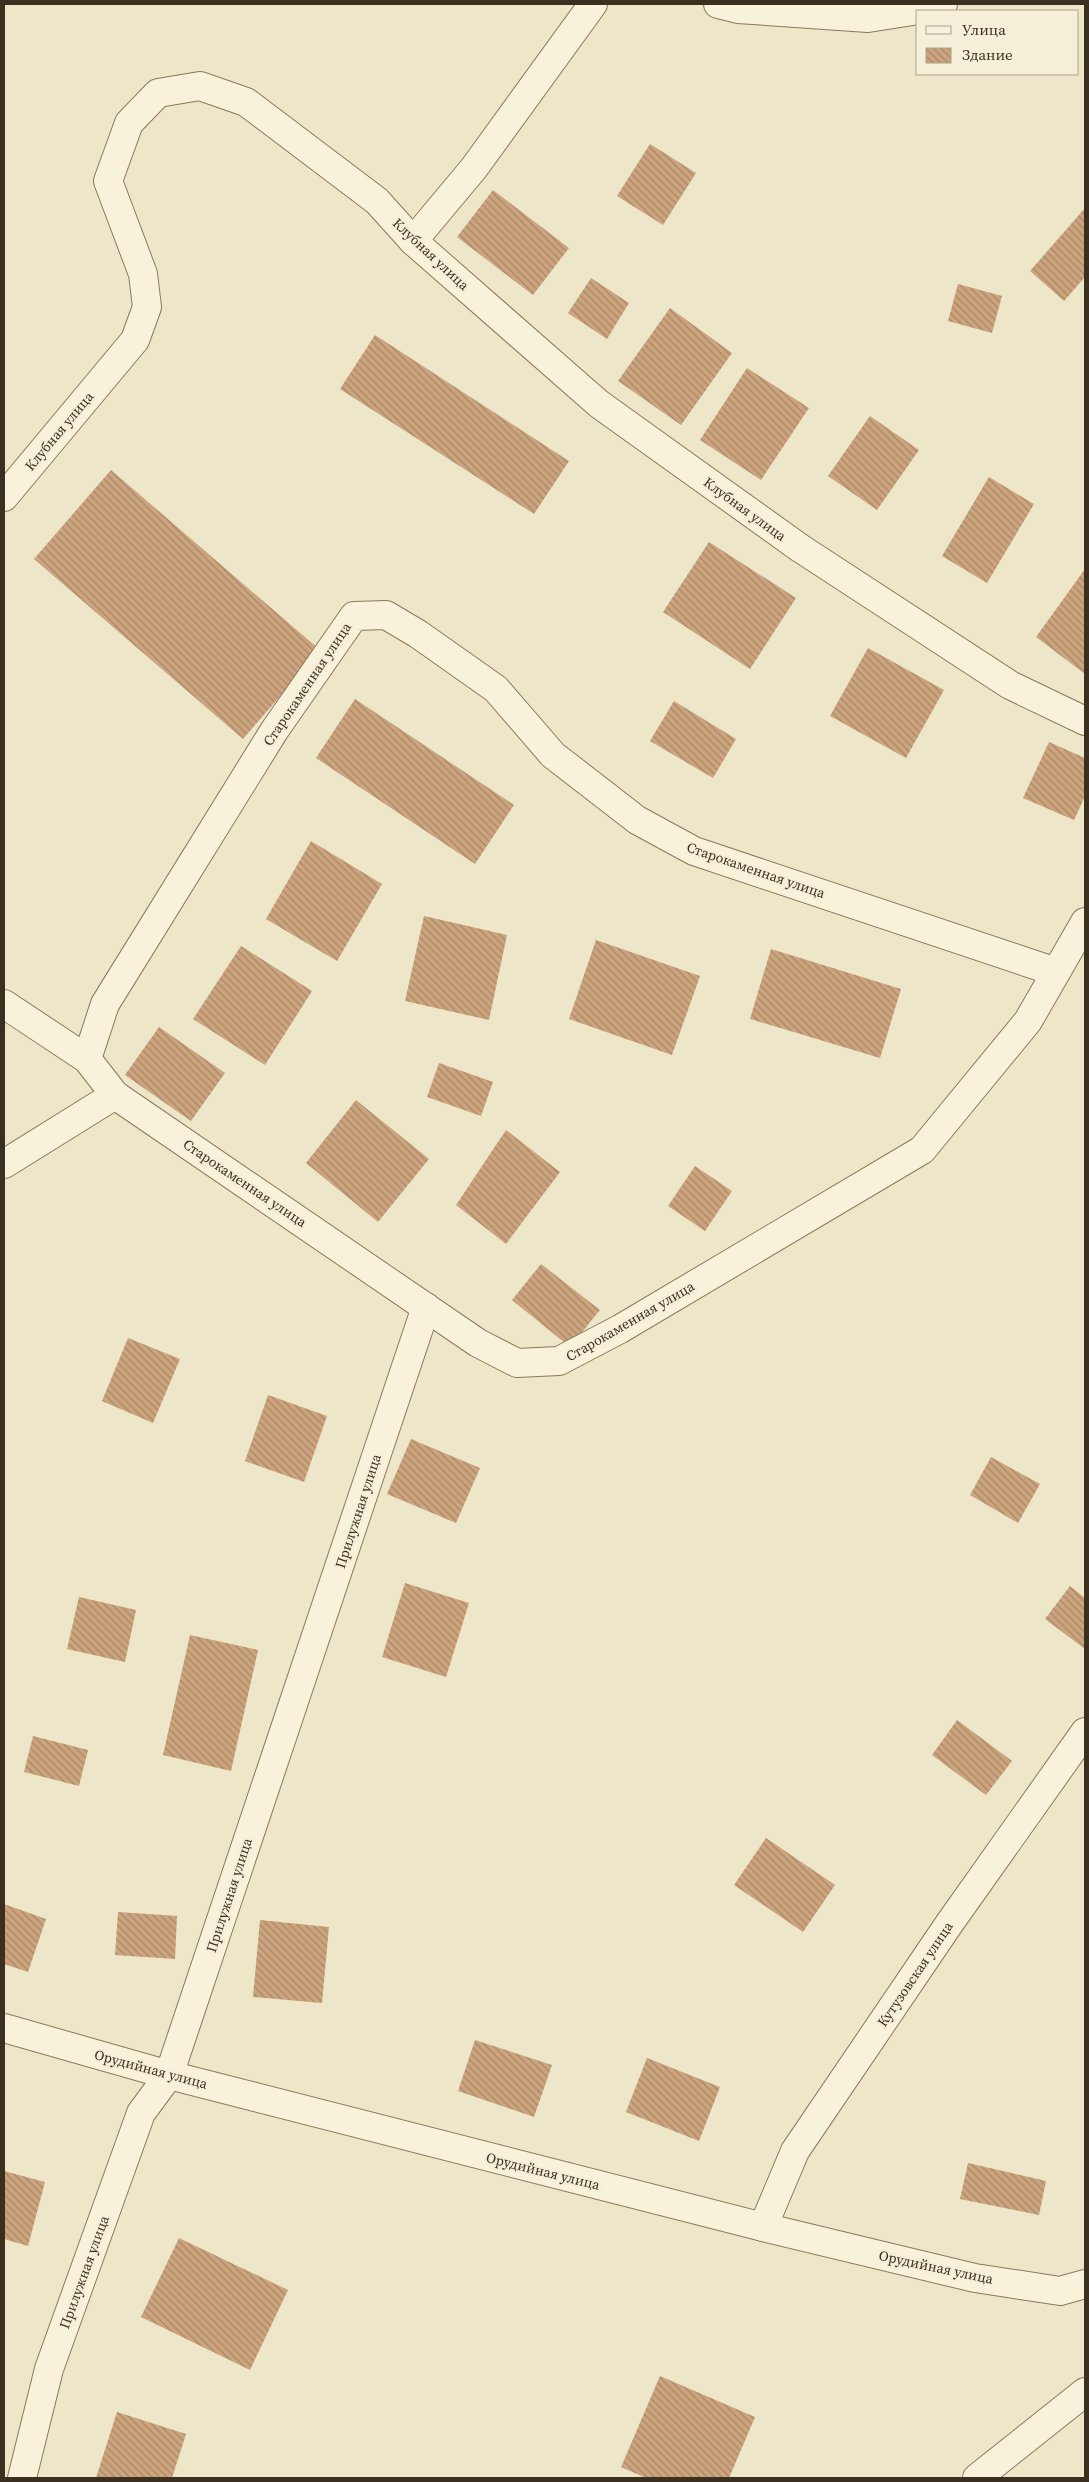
<svg xmlns="http://www.w3.org/2000/svg" width="1089" height="2482" font-family="'Source Serif 4',serif">
	<defs>
		<pattern id="building-back-hatch" width="6" height="6" patternUnits="userSpaceOnUse" patternTransform="scale(1.25)"><rect width="6" height="6" fill="#cca47e"/><path d="M-1 5l2 2M0 0l6 6M5-1l2 2" fill="none" stroke="#a78667"/></pattern>
	</defs>
	<rect width="100%" height="100%" fill="#eee6c8"/>
	<g fill="url(#building-back-hatch)">
		<path d="M 650,144 L 696,173 L 663,225 L 617,196 Z"/>
		<path d="M 493,190 L 569,248 L 533,295 L 457,237 Z"/>
		<path d="M 1085,208 L 1085,277 L 1064,301 L 1030,271 Z"/>
		<path d="M 591,278 L 629,303 L 607,339 L 568,313 Z"/>
		<path d="M 958,284 L 1002,296 L 992,333 L 948,321 Z"/>
		<path d="M 670,308 L 732,353 L 681,425 L 618,381 Z"/>
		<path d="M 375,335 L 569,461 L 534,514 L 340,389 Z"/>
		<path d="M 747,368 L 809,408 L 761,480 L 700,440 Z"/>
		<path d="M 870,416 L 919,450 L 877,510 L 828,476 Z"/>
		<path d="M 111,470 L 320,650 L 243,739 L 34,559 Z"/>
		<path d="M 989,477 L 1034,504 L 987,583 L 942,556 Z"/>
		<path d="M 709,542 L 796,598 L 750,669 L 663,612 Z"/>
		<path d="M 1085,569 L 1085,674 L 1036,637 Z"/>
		<path d="M 868,648 L 944,690 L 906,758 L 830,716 Z"/>
		<path d="M 355,699 L 514,805 L 475,864 L 316,758 Z"/>
		<path d="M 674,701 L 736,739 L 713,778 L 650,741 Z"/>
		<path d="M 1049,742 L 1085,758 L 1085,796 L 1074,820 L 1023,798 Z"/>
		<path d="M 311,841 L 382,884 L 337,961 L 266,919 Z"/>
		<path d="M 424,916 L 507,935 L 489,1020 L 405,1001 Z"/>
		<path d="M 596,940 L 700,976 L 672,1055 L 569,1019 Z"/>
		<path d="M 241,946 L 312,991 L 265,1065 L 193,1019 Z"/>
		<path d="M 771,949 L 901,989 L 880,1058 L 750,1019 Z"/>
		<path d="M 159,1027 L 225,1073 L 191,1121 L 125,1075 Z"/>
		<path d="M 439,1063 L 493,1082 L 481,1116 L 427,1097 Z"/>
		<path d="M 356,1100 L 429,1159 L 378,1222 L 306,1163 Z"/>
		<path d="M 506,1130 L 560,1172 L 506,1244 L 456,1205 Z"/>
		<path d="M 695,1166 L 732,1191 L 705,1231 L 668,1206 Z"/>
		<path d="M 541,1264 L 600,1310 L 570,1347 L 512,1300 Z"/>
		<path d="M 128,1338 L 180,1359 L 153,1423 L 102,1401 Z"/>
		<path d="M 268,1395 L 327,1416 L 304,1482 L 245,1461 Z"/>
		<path d="M 411,1439 L 480,1468 L 456,1523 L 387,1494 Z"/>
		<path d="M 991,1457 L 1040,1484 L 1018,1523 L 970,1495 Z"/>
		<path d="M 405,1583 L 469,1603 L 446,1677 L 382,1657 Z"/>
		<path d="M 1070,1586 L 1085,1598 L 1085,1649 L 1045,1619 Z"/>
		<path d="M 79,1597 L 136,1610 L 125,1662 L 67,1649 Z"/>
		<path d="M 190,1635 L 258,1650 L 231,1771 L 163,1755 Z"/>
		<path d="M 957,1720 L 1012,1761 L 986,1795 L 932,1755 Z"/>
		<path d="M 33,1736 L 88,1750 L 79,1786 L 24,1772 Z"/>
		<path d="M 766,1838 L 835,1885 L 803,1932 L 734,1885 Z"/>
		<path d="M 4,1904 L 46,1919 L 28,1972 L 4,1964 Z"/>
		<path d="M 118,1912 L 177,1916 L 175,1959 L 115,1955 Z"/>
		<path d="M 260,1920 L 329,1927 L 322,2003 L 253,1997 Z"/>
		<path d="M 475,2040 L 552,2065 L 534,2117 L 458,2091 Z"/>
		<path d="M 647,2058 L 720,2087 L 699,2141 L 626,2112 Z"/>
		<path d="M 968,2163 L 1046,2181 L 1039,2215 L 960,2199 Z"/>
		<path d="M 4,2171 L 45,2182 L 28,2246 L 4,2239 Z"/>
		<path d="M 179,2238 L 288,2290 L 250,2370 L 141,2317 Z"/>
		<path d="M 660,2376 L 755,2417 L 729,2478 L 646,2478 L 621,2467 Z"/>
		<path d="M 117,2412 L 186,2434 L 172,2478 L 96,2478 Z"/>
	</g>
	<g fill="none" stroke-linecap="round" stroke-linejoin="round">
		<g stroke="#8b785d" stroke-width="30">
			<g id="minor">
				<path d="M 718,4 L 738,9 L 868,18 L 938,7 L 943,4"/>
				<path d="M 413,241 L 474,168 L 593,4"/>
				<path d="M 4,497 L 135,340 L 147,307 L 143,274 L 108,181 L 129,123 L 158,93 L 200,86 L 246,102 L 377,201 L 413,241 L 599,404 L 800,548 L 1010,685 L 1085,721"/>
				<path d="M 4,1004 L 87,1059 L 115,1095 L 478,1343 L 517,1363 L 559,1361 L 620,1329 L 922,1150 L 1028,1021 L 1085,922"/>
				<path d="M 87,1059 L 105,1004 L 274,731 L 354,616 L 386,615 L 418,634 L 496,689 L 553,755 L 637,820 L 694,851 L 1056,972"/>
				<path d="M 4,1164 L 115,1095"/>
				<path d="M 4,2028 L 169,2075 L 763,2227 L 975,2278 L 1060,2291 L 1085,2284"/>
				<path d="M 763,2227 L 795,2151 L 949,1924 L 1085,1732"/>
				<path d="M 22,2478 L 49,2369 L 141,2113 L 169,2075 L 426,1307"/>
				<path d="M 977,2478 L 1085,2392"/>
			</g>
		</g>
		<use href="#minor" stroke="#f9f2db" stroke-width="28"/>
	</g>
	<g text-anchor="middle" stroke-width="5" stroke-linejoin="round" paint-order="stroke">
		<g font-size="14" fill="#3b2f20" stroke="#f6efd8">
			<text transform="translate(431 254) rotate(43)" y="5">Клубная улица</text>
			<text transform="translate(59 431) rotate(-50)" y="5">Клубная улица</text>
			<text transform="translate(745 509) rotate(36)" y="5">Клубная улица</text>
			<text transform="translate(307 684) rotate(-56)" y="5">Старокаменная улица</text>
			<text transform="translate(756 870) rotate(19)" y="5">Старокаменная улица</text>
			<text transform="translate(245 1183) rotate(34)" y="5">Старокаменная улица</text>
			<text transform="translate(630 1321) rotate(-30)" y="5">Старокаменная улица</text>
			<text transform="translate(358 1511) rotate(-72)" y="5">Прилужная улица</text>
			<text transform="translate(229 1895) rotate(-72)" y="5">Прилужная улица</text>
			<text transform="translate(915 1974) rotate(-56)" y="5">Кутузовская улица</text>
			<text transform="translate(151 2069) rotate(15)" y="5">Орудийная улица</text>
			<text transform="translate(543 2171) rotate(14)" y="5">Орудийная улица</text>
			<text transform="translate(936 2267) rotate(12)" y="5">Орудийная улица</text>
			<text transform="translate(84 2272) rotate(-70)" y="5">Прилужная улица</text>
		</g>
	</g>
	<rect width="1089" height="2482" fill="none" stroke="#3b2f20" stroke-width="10"/>
	<rect x="916" y="10" width="162" height="65" fill="#f6efd8" stroke="#aba28e"/>
	<rect x="926" y="26" width="25" height="8" fill="#f9f2db" stroke="#aba28e"/>
	<text x="962" y="35" font-size="15" fill="#3b2f20">Улица</text>
	<rect x="926" y="48" width="25" height="15" fill="url(#building-back-hatch)" stroke="#aba28e"/>
	<text x="962" y="60" font-size="15" fill="#3b2f20">Здание</text>
</svg>
